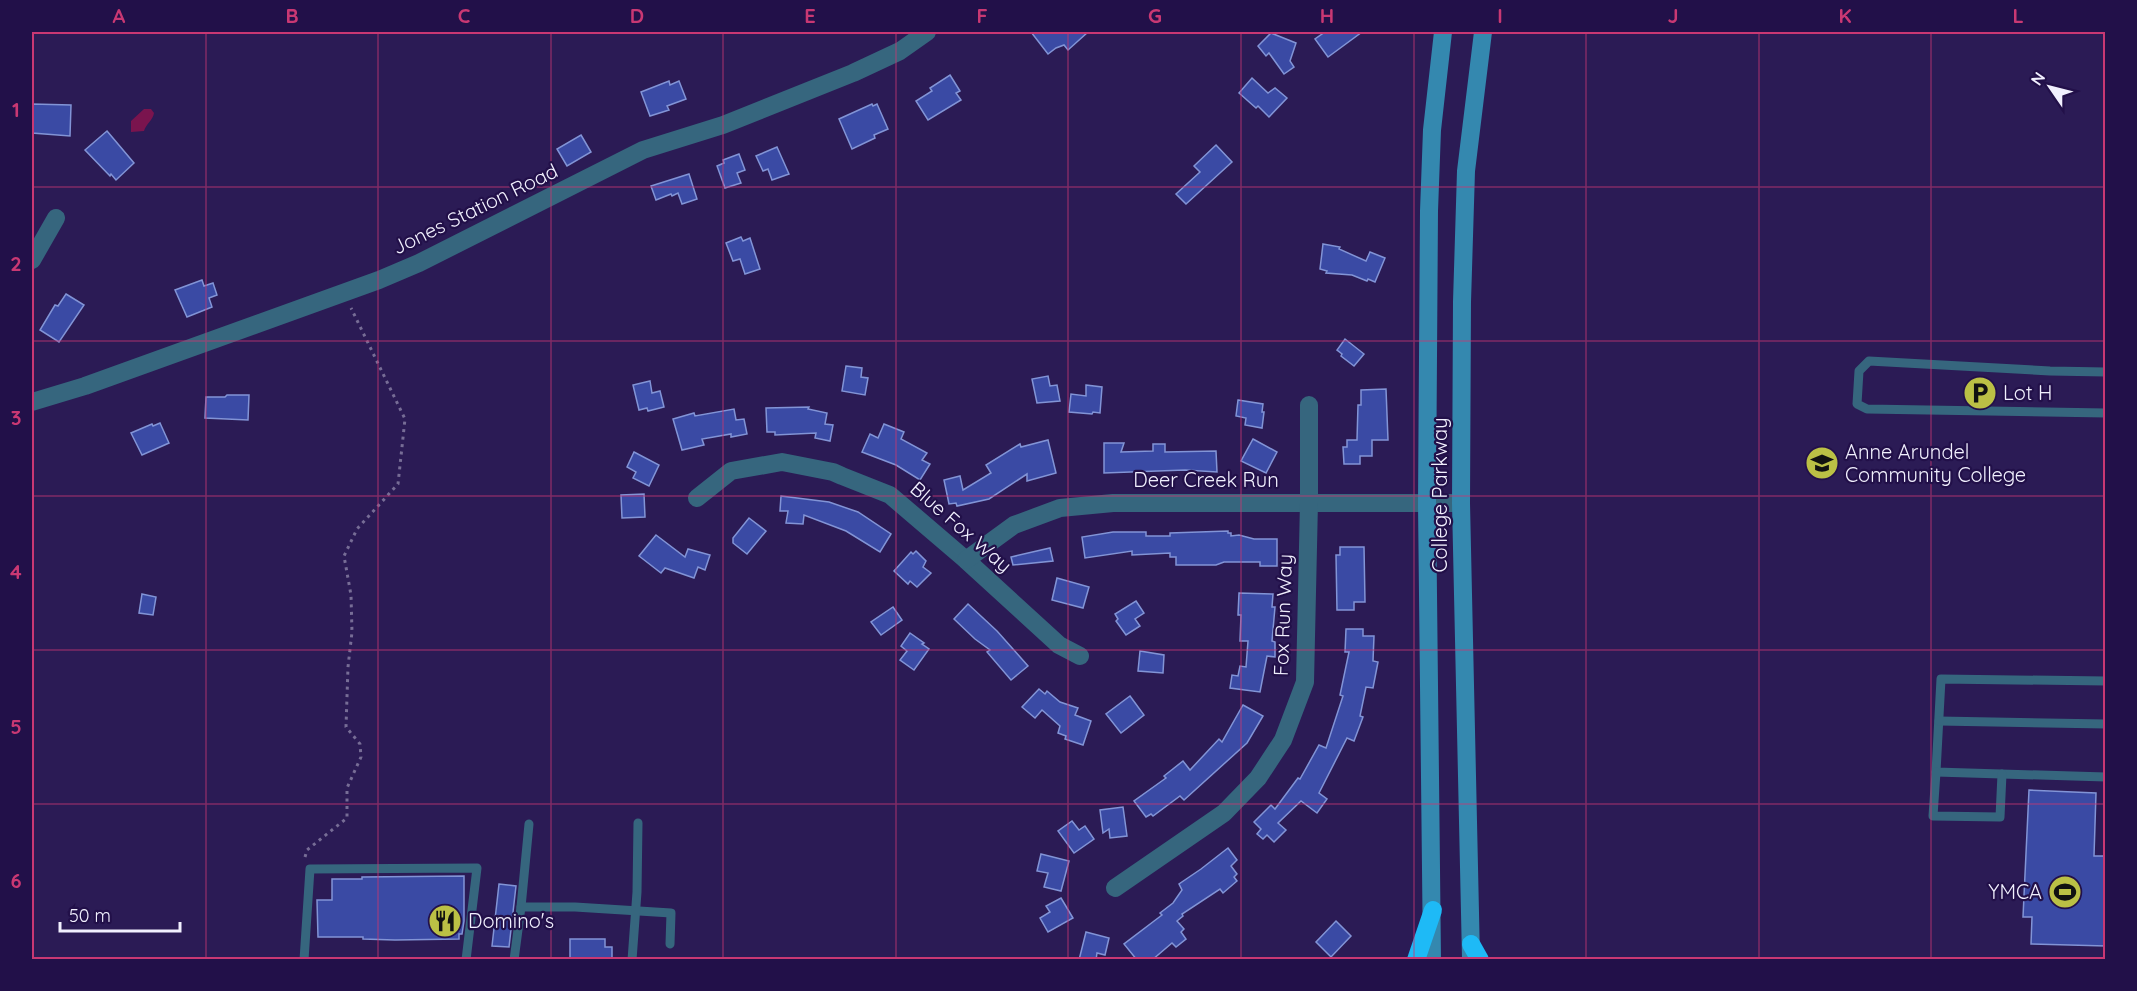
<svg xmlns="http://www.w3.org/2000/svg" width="2137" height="991" font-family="Quicksand,sans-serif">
	<rect width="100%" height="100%" fill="#2b1b55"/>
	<path fill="#7a144e" d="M 144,109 L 151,109 L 154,113 C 153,120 146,124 144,131 L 131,132 L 131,121 Z"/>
	<g fill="#3a4aa4" stroke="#8294d6" stroke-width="1.5">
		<path d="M 1031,32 L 1088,32 L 1068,50 L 1064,45 L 1056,48 L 1048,54 Z"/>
		<path d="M 1325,32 L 1362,32 L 1328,57 L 1315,39 Z"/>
		<path d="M 1271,33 L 1296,43 L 1290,61 L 1294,67 L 1284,74 L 1269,53 L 1266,56 L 1258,46 Z"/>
		<path d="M 950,75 L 960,91 L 956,93 L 961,100 L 928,120 L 916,101 L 932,91 L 930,88 Z"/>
		<path d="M 1252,78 L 1268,93 L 1275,88 L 1287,98 L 1269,117 L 1258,106 L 1256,108 L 1239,93 Z"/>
		<path d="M 669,81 L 670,85 L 679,81 L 686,99 L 667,106 L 669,110 L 650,116 L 641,92 Z"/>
		<path d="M 32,104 L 71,105 L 70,136 L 32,133 Z"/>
		<path d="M 872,104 L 873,106 L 877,104 L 888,129 L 874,135 L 875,138 L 852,149 L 839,119 Z"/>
		<path d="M 107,131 L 134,163 L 116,180 L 111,174 L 110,176 L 85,150 Z"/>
		<path d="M 581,135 L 591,152 L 567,166 L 557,149 Z"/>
		<path d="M 1216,145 L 1232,162 L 1186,204 L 1176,194 L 1200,172 L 1194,166 Z"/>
		<path d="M 777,147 L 789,174 L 772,180 L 768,169 L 763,171 L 756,156 Z"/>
		<path d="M 739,154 L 745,170 L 737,173 L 741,183 L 725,188 L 717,166 L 724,163 L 723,160 Z"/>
		<path d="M 689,174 L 697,199 L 682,204 L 678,193 L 672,196 L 671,194 L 656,200 L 651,186 Z"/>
		<path d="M 741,237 L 743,241 L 750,238 L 760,269 L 745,274 L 740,259 L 733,261 L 726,243 Z"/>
		<path d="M 1323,244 L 1340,247 L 1339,249 L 1366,261 L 1370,252 L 1385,258 L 1375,282 L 1368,279 L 1367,281 L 1352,275 L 1326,273 L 1327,271 L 1320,269 Z"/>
		<path d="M 202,280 L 204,286 L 213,283 L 217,295 L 209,298 L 212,307 L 187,317 L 175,290 Z"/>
		<path d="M 66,294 L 84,305 L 59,342 L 40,330 L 55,305 L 58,306 Z"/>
		<path d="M 1345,339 L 1364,354 L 1354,366 L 1341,356 L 1342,354 L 1337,350 Z"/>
		<path d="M 846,366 L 862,368 L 861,377 L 868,378 L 865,395 L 842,391 Z"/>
		<path d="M 1048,376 L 1050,386 L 1057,385 L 1060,401 L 1037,403 L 1032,379 Z"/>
		<path d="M 650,381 L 652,393 L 660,391 L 664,407 L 648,411 L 647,408 L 639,410 L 633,385 Z"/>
		<path d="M 1086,385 L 1102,387 L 1100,413 L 1093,412 L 1092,414 L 1069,412 L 1071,394 L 1086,396 Z"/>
		<path d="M 1386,389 L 1388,440 L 1372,440 L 1372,456 L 1360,456 L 1360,464 L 1344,464 L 1343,447 L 1347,447 L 1347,440 L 1357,440 L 1358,405 L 1361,405 L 1361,390 Z"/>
		<path d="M 227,395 L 249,395 L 248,420 L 205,418 L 206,397 L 225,397 Z"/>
		<path d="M 1238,400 L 1263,404 L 1262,412 L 1264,412 L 1262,428 L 1245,425 L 1246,418 L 1236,416 Z"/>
		<path d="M 809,407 L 808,409 L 827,413 L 825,424 L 833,425 L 830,441 L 815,438 L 816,433 L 775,435 L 775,432 L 767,432 L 766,408 Z"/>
		<path d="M 734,409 L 736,420 L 744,419 L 747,434 L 731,437 L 731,434 L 702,439 L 704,445 L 682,450 L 673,419 L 694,413 L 695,416 Z"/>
		<path d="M 160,423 L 169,443 L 142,455 L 131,433 L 152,424 L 153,426 Z"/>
		<path d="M 884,424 L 904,432 L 901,439 L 927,453 L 922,460 L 930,464 L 920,480 L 896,465 L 862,452 L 870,434 L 878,438 Z"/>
		<path d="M 1253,439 L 1277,452 L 1266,473 L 1241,461 Z"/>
		<path d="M 1048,440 L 1056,473 L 1027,481 L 1027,474 L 989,499 L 957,506 L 956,503 L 949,504 L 944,480 L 960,476 L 963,490 L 991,473 L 986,465 L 1020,444 L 1021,447 Z"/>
		<path d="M 1104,443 L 1124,443 L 1121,452 L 1153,451 L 1153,444 L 1165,444 L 1165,452 L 1216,451 L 1217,472 L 1185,470 L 1104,473 Z"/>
		<path d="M 634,452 L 659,465 L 649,486 L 633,478 L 636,472 L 627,467 Z"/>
		<path d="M 644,494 L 645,517 L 622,518 L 621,495 Z"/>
		<path d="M 781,496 L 829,502 L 858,512 L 891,534 L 880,552 L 846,531 L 804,515 L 803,524 L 786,523 L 788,511 L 780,511 Z"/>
		<path d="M 749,518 L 766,531 L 747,554 L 733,543 L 733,538 Z"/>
		<path d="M 1228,531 L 1228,533 L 1231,533 L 1231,536 L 1239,535 L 1254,539 L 1277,539 L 1277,566 L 1260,566 L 1260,562 L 1224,562 L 1216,565 L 1176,565 L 1176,557 L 1170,557 L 1170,553 L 1132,555 L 1132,551 L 1085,558 L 1082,537 L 1113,532 L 1146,532 L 1146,536 L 1170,536 L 1170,533 Z"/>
		<path d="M 656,535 L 685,557 L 688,549 L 710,555 L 705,570 L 698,567 L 694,578 L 665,568 L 661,573 L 639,556 Z"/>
		<path d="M 1340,547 L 1364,547 L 1365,602 L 1354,602 L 1354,610 L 1337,610 L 1336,555 L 1340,555 Z"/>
		<path d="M 1050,548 L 1053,561 L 1013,565 L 1011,557 Z"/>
		<path d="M 916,551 L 926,561 L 923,567 L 931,573 L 917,587 L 910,581 L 908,584 L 894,571 L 911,552 L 913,554 Z"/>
		<path d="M 1057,578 L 1089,587 L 1083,608 L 1052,600 Z"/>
		<path d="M 1239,593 L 1273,594 L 1272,607 L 1275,607 L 1272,641 L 1275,642 L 1275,657 L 1267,656 L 1260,692 L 1230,688 L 1232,675 L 1238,676 L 1240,666 L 1246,667 L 1248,641 L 1240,641 L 1241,615 L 1238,615 Z"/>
		<path d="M 142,594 L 156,597 L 153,615 L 139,613 Z"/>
		<path d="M 1136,601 L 1144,613 L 1135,619 L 1140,626 L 1126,635 L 1116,621 L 1118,619 L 1115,614 Z"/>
		<path d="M 968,604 L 997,631 L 1028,666 L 1011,680 L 987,652 L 990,650 L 975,639 L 954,619 Z"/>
		<path d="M 893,607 L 902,620 L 881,635 L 871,622 Z"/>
		<path d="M 1346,629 L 1363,629 L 1363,636 L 1374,636 L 1373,661 L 1378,662 L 1373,688 L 1366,687 L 1360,716 L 1363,717 L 1354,741 L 1347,738 L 1319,793 L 1327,799 L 1317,813 L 1301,801 L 1278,823 L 1286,830 L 1274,842 L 1267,835 L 1263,839 L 1257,834 L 1261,829 L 1254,822 L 1271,805 L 1275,809 L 1298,778 L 1300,779 L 1319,745 L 1326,748 L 1343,696 L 1340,695 L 1349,652 L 1345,652 Z"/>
		<path d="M 910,633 L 924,643 L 922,644 L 929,649 L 914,670 L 900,660 L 907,651 L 901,646 Z"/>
		<path d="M 1140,651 L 1164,655 L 1163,673 L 1138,671 Z"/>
		<path d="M 1039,689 L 1045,694 L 1047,691 L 1060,702 L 1078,708 L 1075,715 L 1091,721 L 1083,745 L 1065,739 L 1066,736 L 1058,733 L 1060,726 L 1042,710 L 1035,718 L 1022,707 Z"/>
		<path d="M 1130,696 L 1144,715 L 1121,733 L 1106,714 Z"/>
		<path d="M 1243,705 L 1263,716 L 1247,743 L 1184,800 L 1180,796 L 1153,816 L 1151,814 L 1146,817 L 1134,801 L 1166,778 L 1164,776 L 1183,761 L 1190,770 L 1219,739 L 1222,742 Z"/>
		<path d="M 2029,790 L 2096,793 L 2094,856 L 2106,856 L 2106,946 L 2031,944 L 2032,917 L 2023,917 Z"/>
		<path d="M 1123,807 L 1127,836 L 1110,838 L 1109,829 L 1103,833 L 1100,810 Z"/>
		<path d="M 1072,821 L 1079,830 L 1085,826 L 1094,839 L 1074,853 L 1058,831 Z"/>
		<path d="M 1228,848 L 1237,860 L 1231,866 L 1237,874 L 1234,877 L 1237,881 L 1223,893 L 1220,889 L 1182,914 L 1183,916 L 1177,921 L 1184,929 L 1181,932 L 1186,939 L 1176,947 L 1172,943 L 1152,960 L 1137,960 L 1124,944 L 1162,915 L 1160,913 L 1173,903 L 1182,890 L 1179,884 L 1201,869 Z"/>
		<path d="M 1041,854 L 1069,861 L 1061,891 L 1044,887 L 1048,873 L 1037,871 Z"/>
		<path d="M 464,876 L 464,921 L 462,934 L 459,934 L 459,939 L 395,940 L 363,939 L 363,937 L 318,937 L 317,900 L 332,900 L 332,879 L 362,879 L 362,877 Z"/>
		<path d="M 499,884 L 516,886 L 509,947 L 492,946 Z"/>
		<path d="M 1061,898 L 1073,918 L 1048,932 L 1040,918 L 1050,912 L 1046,906 Z"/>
		<path d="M 1336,921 L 1351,936 L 1331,957 L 1316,942 Z"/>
		<path d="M 1086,932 L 1109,938 L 1105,955 L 1097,953 L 1096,960 L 1079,960 Z"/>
		<path d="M 570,939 L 605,939 L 605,947 L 612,947 L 612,960 L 570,960 Z"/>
	</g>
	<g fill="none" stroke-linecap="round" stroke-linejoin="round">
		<path stroke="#776d96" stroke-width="3" stroke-dasharray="3 4.5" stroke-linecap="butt" d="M 305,857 L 307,850 L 347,818 L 347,788 L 361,757 L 360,744 L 346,727 L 348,667 L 352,632 L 351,595 L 344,556 L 357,529 L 398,484 L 405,419 L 351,308"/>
		<g stroke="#36667e" stroke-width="9">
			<path d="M 2106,372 L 2050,371 L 1869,361 L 1859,371 L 1857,404 L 1867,409 L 2106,413"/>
			<path d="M 2106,681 L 1941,679 L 1936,772 L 2106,777"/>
			<path d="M 1939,721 L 2106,724"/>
			<path d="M 1936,772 L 1933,816 L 2000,817 L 2002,774"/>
			<path d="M 521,907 L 529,824"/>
			<path d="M 304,960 L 310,869 L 477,868 L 466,960"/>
			<path d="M 514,960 L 521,907 L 575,907 L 671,913 L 670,944"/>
			<path d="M 632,960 L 637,892 L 638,823"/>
		</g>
		<g stroke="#36667e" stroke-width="18">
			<path d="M 32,260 L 56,218"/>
			<path d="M 32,402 L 85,386 L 379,280 L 419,263 L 643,150 L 723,125 L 853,73 L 900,51 L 927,32"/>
			<path d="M 697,498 L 731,471 L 782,462 L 833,472 L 842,476 L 890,495 L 966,560 L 1059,645 L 1080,656"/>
			<path d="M 966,560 L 1014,525 L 1060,508 L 1113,503 L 1461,503"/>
			<path d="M 1115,888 L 1224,813 L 1258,778 L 1283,740 L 1305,682 L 1309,502 L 1309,405"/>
		</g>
		<g stroke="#3488af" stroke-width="18">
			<path d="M 1471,958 L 1461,503 L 1462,302 L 1466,171 L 1483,32"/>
			<path d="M 1432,960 L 1427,503 L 1429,211 L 1432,130 L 1443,32"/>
		</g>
		<g stroke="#1ebaf6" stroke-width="18">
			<path d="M 1471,944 L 1480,960"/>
			<path d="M 1416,960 L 1433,910"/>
		</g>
	</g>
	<path fill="none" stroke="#c93873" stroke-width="1.5" stroke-opacity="0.55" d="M 206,32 L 206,960M 378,32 L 378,960M 551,32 L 551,960M 723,32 L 723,960M 896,32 L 896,960M 1068,32 L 1068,960M 1241,32 L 1241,960M 1414,32 L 1414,960M 1586,32 L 1586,960M 1759,32 L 1759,960M 1931,32 L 1931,960M 32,187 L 2106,187M 32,341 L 2106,341M 32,496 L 2106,496M 32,650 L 2106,650M 32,804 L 2106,804"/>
	<defs>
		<g id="parking-disc" transform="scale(1.725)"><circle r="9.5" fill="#bbc045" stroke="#221049"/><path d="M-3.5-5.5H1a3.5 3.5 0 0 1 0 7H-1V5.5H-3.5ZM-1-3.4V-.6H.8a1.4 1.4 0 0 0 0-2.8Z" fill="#111"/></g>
		<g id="university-disc" transform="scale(1.725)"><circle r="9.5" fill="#bbc045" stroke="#221049"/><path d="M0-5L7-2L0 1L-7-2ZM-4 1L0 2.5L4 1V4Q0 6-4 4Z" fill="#111"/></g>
		<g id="stadium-disc" transform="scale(1.725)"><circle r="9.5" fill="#bbc045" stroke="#221049"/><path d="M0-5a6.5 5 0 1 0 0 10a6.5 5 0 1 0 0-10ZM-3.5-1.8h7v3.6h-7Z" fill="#111"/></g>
		<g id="restaurant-disc" transform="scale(1.725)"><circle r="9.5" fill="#bbc045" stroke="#221049"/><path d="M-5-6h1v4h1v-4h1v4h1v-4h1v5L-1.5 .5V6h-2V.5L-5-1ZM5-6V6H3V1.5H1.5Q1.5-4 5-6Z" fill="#111"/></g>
	</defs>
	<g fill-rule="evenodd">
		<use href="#parking-disc" x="1980" y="393"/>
		<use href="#university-disc" x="1822" y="463"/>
		<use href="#stadium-disc" x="2065" y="892"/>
		<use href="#restaurant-disc" x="445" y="921"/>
	</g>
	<g text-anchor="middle" stroke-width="4.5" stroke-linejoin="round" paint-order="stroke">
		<g font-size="20" fill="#f1f0fe" stroke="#221049">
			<text transform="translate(475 209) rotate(-26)" y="7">Jones Station Road</text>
			<text x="1206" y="487">Deer Creek Run</text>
			<text transform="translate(1440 495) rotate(-90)" y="7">College Parkway</text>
			<text transform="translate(961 527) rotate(41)" y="7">Blue Fox Way</text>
			<text transform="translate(1283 615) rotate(-88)" y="7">Fox Run Way</text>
		</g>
		<g font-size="20" fill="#f1f0fe" stroke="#221049" text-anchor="start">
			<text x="2003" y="400">Lot H</text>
			<text x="1845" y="459">Anne Arundel<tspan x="1845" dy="23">Community College</tspan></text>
			<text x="2042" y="899" text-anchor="end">YMCA</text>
			<text x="468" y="928">Domino's</text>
		</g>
	</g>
	<rect width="2137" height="991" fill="none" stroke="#221049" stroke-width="66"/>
	<g transform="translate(2050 87) rotate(305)" stroke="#221049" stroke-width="4.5" paint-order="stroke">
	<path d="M0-4.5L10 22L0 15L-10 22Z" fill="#f1f0fe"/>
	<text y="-9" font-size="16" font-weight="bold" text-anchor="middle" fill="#f1f0fe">N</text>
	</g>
	<path d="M60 922v9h120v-9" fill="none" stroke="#f1f0fe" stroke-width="3"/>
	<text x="69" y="922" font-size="18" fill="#f1f0fe" stroke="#221049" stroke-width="4.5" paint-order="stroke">50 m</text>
	<rect x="33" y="33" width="2071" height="925" fill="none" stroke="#c93873" stroke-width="2"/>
	<g font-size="20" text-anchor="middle" font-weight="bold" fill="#c93873">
		<text x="119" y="23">A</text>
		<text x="292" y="23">B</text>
		<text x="464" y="23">C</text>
		<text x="637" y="23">D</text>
		<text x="810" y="23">E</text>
		<text x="982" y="23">F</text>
		<text x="1155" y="23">G</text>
		<text x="1327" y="23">H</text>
		<text x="1500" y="23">I</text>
		<text x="1673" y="23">J</text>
		<text x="1845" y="23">K</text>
		<text x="2018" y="23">L</text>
		<text x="16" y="117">1</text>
		<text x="16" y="271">2</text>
		<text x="16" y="425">3</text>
		<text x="16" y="579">4</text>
		<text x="16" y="734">5</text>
		<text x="16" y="888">6</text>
	</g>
</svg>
